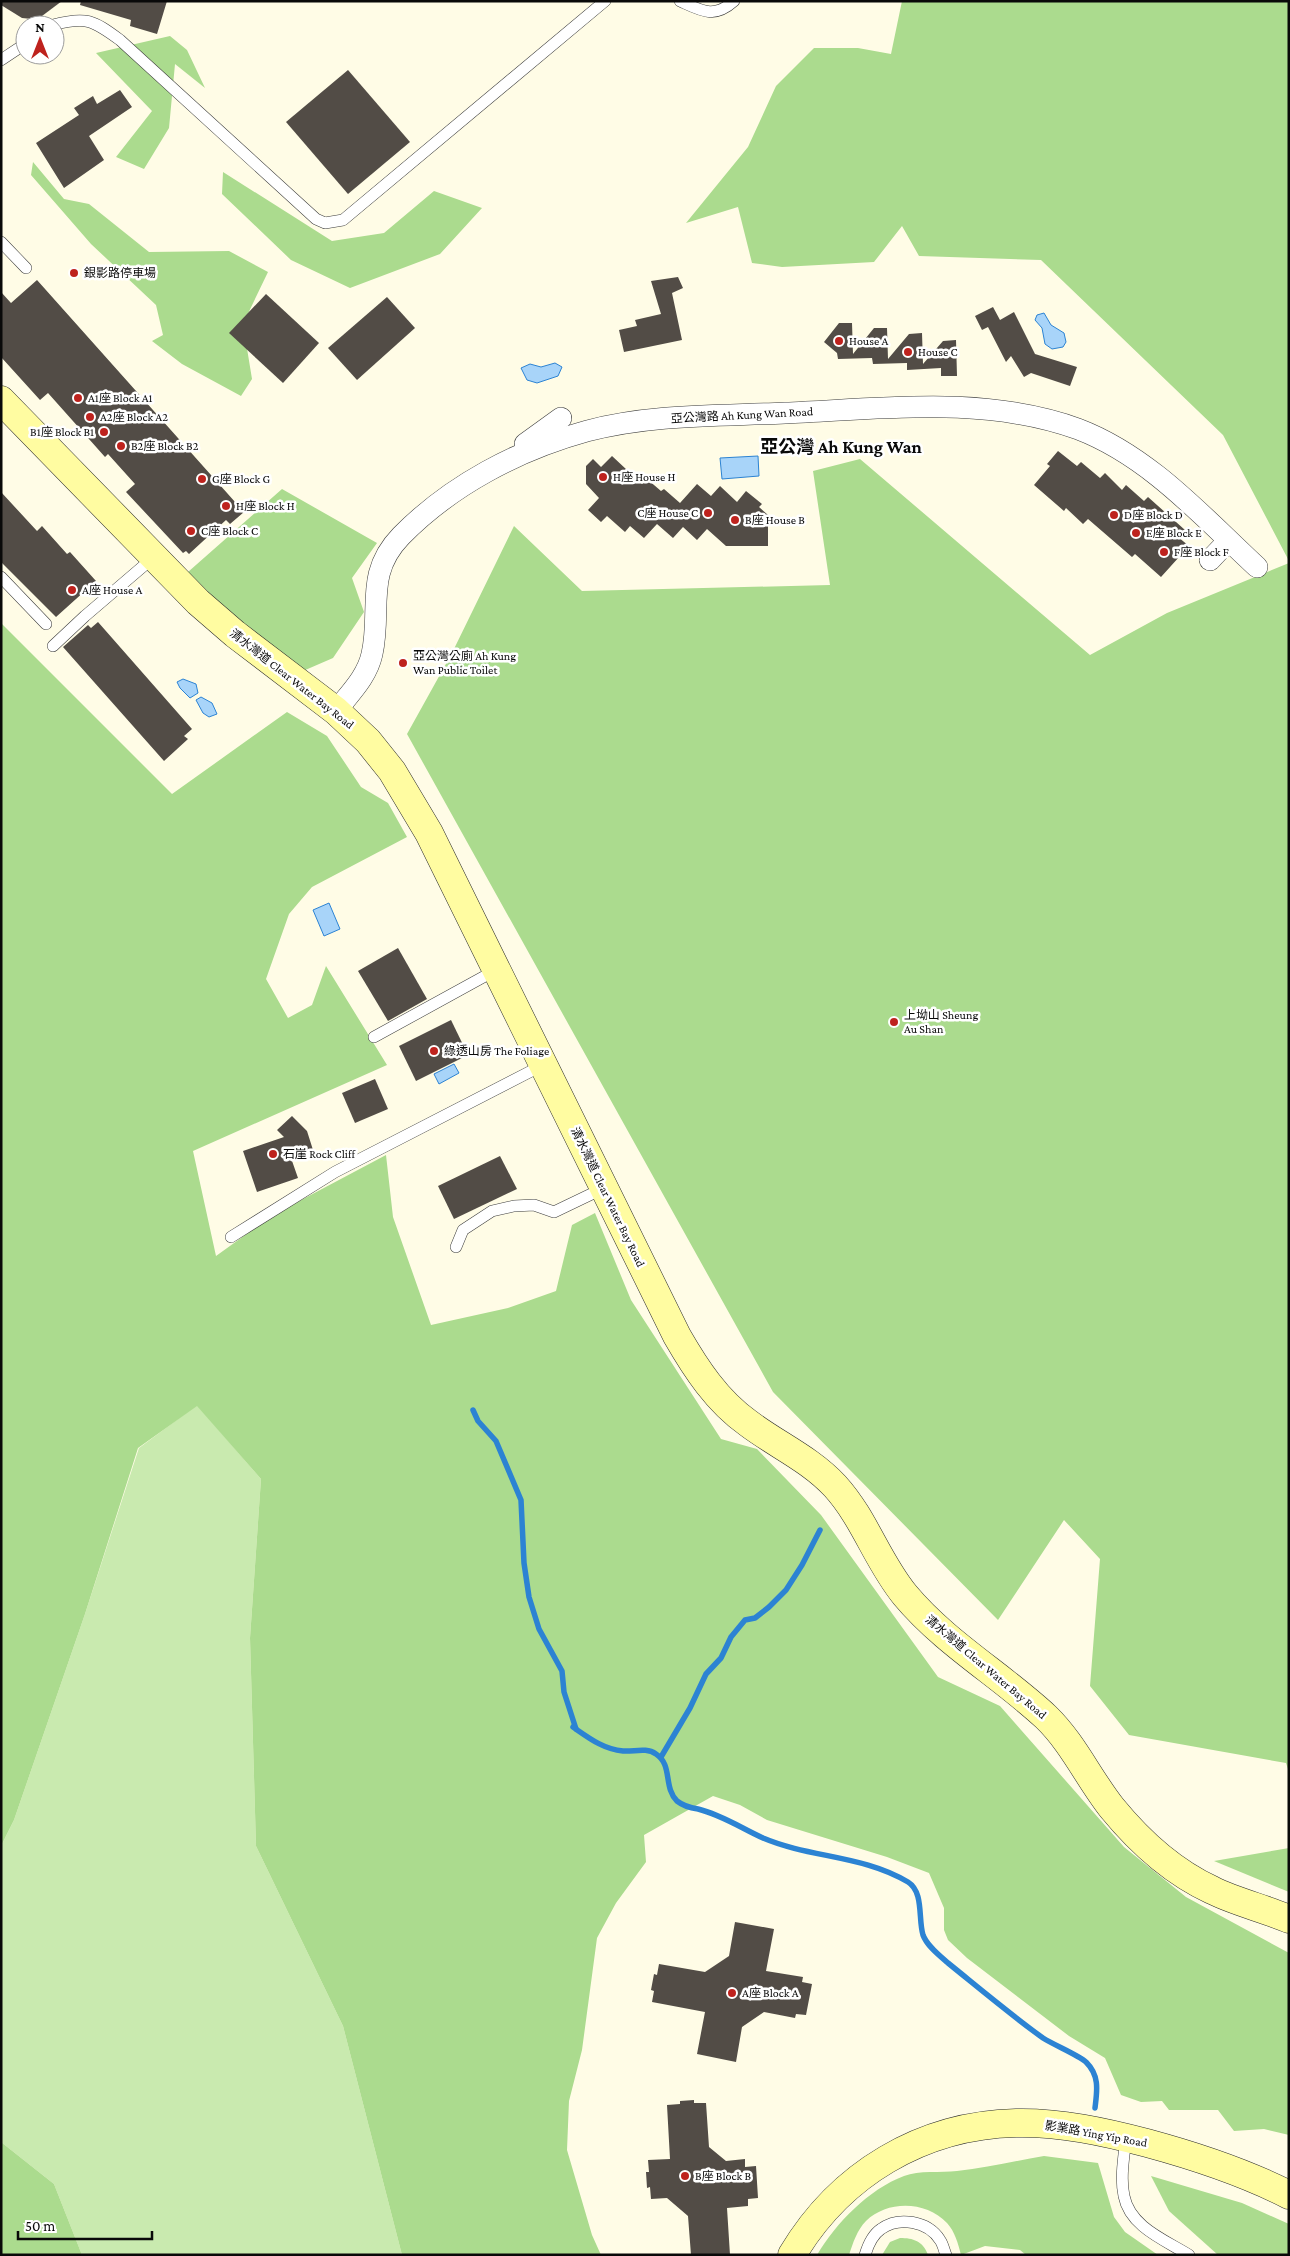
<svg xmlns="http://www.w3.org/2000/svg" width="1290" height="2256" font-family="'Crimson Pro','Noto Sans TC',serif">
	<rect width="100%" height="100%" fill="#fffce6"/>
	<path fill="#c9eaaf" d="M 197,1405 L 261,1479 L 250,1638 L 256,1846 L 343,2026 L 402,2255 L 82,2255 L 54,2184 L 1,2142 L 1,1846 L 14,1820 L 85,1614 L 139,1448 Z"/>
	<g fill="#abdb8e">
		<path d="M 902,1 L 1289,1 L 1289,561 L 1223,435 L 1041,260 L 919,256 L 902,226 L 874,262 L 782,267 L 752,263 L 738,207 L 686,223 L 748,147 L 776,86 L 814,48 L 858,48 L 891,54 Z"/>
		<path d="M 170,36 L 187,50 L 205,88 L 175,64 L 169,128 L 144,169 L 116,157 L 152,111 L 96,53 Z"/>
		<path d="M 33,162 L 64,199 L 89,204 L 149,252 L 229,251 L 268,272 L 243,324 L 252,379 L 241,396 L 182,364 L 152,341 L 163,335 L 156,305 L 91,244 L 31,175 Z"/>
		<path d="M 223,172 L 332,241 L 384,233 L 434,191 L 482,208 L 440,254 L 350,288 L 291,260 L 222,194 Z"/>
		<path d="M 860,459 L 1090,655 L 1167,613 L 1289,563 L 1289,1772 L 1286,1763 L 1129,1735 L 1090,1686 L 1100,1559 L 1064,1520 L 998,1620 L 773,1392 L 407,734 L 452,653 L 514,526 L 582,591 L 830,585 L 813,471 Z"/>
		<path d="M 282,489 L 377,543 L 352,578 L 364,612 L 333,658 L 303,671 L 243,626 L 188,572 Z"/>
		<path d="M 1,623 L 172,794 L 287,712 L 327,736 L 361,787 L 388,803 L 407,837 L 312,887 L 289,914 L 266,979 L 288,1018 L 312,1005 L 326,966 L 387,1065 L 193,1151 L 216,1256 L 273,1215 L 386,1155 L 393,1217 L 431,1325 L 508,1308 L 556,1291 L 572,1225 L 595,1213 L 631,1300 L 721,1439 L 757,1449 L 821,1515 L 938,1677 L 1000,1706 L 1124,1847 L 1186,1897 L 1289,1953 L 1289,2135 L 1264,2129 L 1234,2131 L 1218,2110 L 1169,2110 L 1162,2101 L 1141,2102 L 1121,2095 L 1105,2058 L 1069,2036 L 967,1958 L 948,1940 L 944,1930 L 944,1908 L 929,1873 L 887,1857 L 767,1820 L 740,1805 L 713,1796 L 644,1835 L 646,1862 L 616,1903 L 597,1938 L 582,2050 L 569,2101 L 567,2150 L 592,2235 L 601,2255 L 402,2255 L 343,2026 L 256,1846 L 250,1638 L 261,1479 L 197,1406 L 138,1448 L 85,1614 L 14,1820 L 1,1846 Z"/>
		<path d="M 1289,1848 L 1289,1892 L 1214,1861 Z"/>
		<path d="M 1,2142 L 54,2184 L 82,2255 L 1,2255 Z"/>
		<path d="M 1044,2156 L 1098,2163 L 1114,2217 L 1125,2232 L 1158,2255 L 1026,2255 L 1020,2250 L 985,2246 L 961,2255 C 958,2243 955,2232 947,2223 C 926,2201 888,2200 866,2221 C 857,2230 853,2243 849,2255 L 817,2255 C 836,2223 869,2189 904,2176 C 919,2170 941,2173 957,2171 C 986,2168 1015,2161 1044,2156 Z"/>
		<path d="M 1151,2176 L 1242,2203 L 1289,2224 L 1289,2255 L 1218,2255 L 1169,2211 Z"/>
		<path d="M 900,2238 C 913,2238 923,2241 928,2255 L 882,2255 L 890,2242 Z"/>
	</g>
	<g fill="#a8d4f9" stroke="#2c83d3">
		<path d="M 1044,313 L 1051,325 L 1064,333 L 1066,342 L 1063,347 L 1052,349 L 1045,344 L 1042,328 L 1035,320 L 1037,315 Z"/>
		<path d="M 555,363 L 562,367 L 558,376 L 537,383 L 527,380 L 521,368 L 530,364 L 541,367 Z"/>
		<path d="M 758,456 L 759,476 L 722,479 L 720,458 Z"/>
		<path d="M 183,679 L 196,684 L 198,693 L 190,698 L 180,688 L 177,682 Z"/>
		<path d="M 201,697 L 212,703 L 217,714 L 209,717 L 203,713 L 196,700 Z"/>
		<path d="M 329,903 L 340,929 L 324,936 L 313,910 Z"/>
		<path d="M 454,1064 L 459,1073 L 439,1084 L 434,1074 Z"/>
	</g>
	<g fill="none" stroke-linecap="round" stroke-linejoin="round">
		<g stroke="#2c83d3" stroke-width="5.5">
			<path d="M 473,1410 L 478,1421 L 496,1441 L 521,1500 L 524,1563 L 529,1597 L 539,1629 L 562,1671 L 564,1692 L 576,1729"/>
			<path d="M 573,1727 C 589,1738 603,1749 623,1751 C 634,1752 646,1747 656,1754 C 673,1765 663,1787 677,1801 C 682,1805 691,1808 698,1809 C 722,1815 741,1828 763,1838 C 810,1858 863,1855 908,1882 C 924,1892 918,1919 923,1935 C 927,1946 940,1956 948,1963 C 979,1988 1011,2015 1043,2038 C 1054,2045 1078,2055 1086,2062 C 1100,2076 1097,2091 1095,2108"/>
			<path d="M 661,1757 L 690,1708 L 706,1674 L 721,1658 L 731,1637 L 745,1620 L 755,1618 L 769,1607 L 786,1590 L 802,1565 L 820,1530"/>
		</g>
	</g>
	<g fill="#524c46">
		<path d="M 1,1 L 62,1 L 38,19 L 32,19 L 22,18 L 1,5 Z"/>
		<path d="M 81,1 L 167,1 L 157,34 L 130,26 L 131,20 L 80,5 Z"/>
		<path d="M 348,70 L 410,142 L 348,194 L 286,122 Z"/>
		<path d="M 120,90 L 132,107 L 89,136 L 104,160 L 64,188 L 36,143 L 79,115 L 74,108 L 93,96 L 97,104 Z"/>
		<path d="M 678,277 L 683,288 L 672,293 L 682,340 L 624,352 L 619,330 L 637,326 L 635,320 L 661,314 L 651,281 Z"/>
		<path d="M 37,280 L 244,512 L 230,524 L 226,520 L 189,554 L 186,551 L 183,553 L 126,492 L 135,484 L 108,454 L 105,457 L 48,393 L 40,400 L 1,357 L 1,292 L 11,303 Z"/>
		<path d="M 266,294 L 319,343 L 283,383 L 229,333 Z"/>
		<path d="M 387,297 L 415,328 L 357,380 L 328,348 Z"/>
		<path d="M 993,307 L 1000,320 L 1014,312 L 1035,354 L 1077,367 L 1070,386 L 1031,373 L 1024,377 L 1011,356 L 1006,362 L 988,327 L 982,330 L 975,316 Z"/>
		<path d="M 839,323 L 852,323 L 853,354 L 874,328 L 887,328 L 888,359 L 909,334 L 922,333 L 923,364 L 943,341 L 956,340 L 957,376 L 941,376 L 941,368 L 907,370 L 907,363 L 873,364 L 872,358 L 838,359 L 837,353 L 824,342 Z"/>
		<path d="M 1058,451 L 1077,466 L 1081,462 L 1100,478 L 1105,473 L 1122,490 L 1126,485 L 1144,501 L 1148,497 L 1185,530 L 1178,537 L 1189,546 L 1161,577 L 1135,554 L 1132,557 L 1088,519 L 1083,524 L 1066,508 L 1064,511 L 1034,485 L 1050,466 L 1047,464 Z"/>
		<path d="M 612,456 L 642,484 L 647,479 L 661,491 L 664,489 L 680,503 L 697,484 L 711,496 L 720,486 L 737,502 L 746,491 L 762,504 L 759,507 L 768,515 L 768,546 L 726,546 L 707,529 L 697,540 L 683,527 L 673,538 L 657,524 L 644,538 L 630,526 L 625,532 L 607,516 L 601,522 L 588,510 L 599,498 L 586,484 L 586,466 L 593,459 L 601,467 Z"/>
		<path d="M 1,492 L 37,531 L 42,526 L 67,554 L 70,552 L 96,581 L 56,617 L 1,562 Z"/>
		<path d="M 98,622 L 192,729 L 184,736 L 188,739 L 164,761 L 63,647 L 88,625 L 91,628 Z"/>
		<path d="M 398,948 L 427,999 L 388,1021 L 358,971 Z"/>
		<path d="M 451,1020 L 468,1055 L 416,1081 L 399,1046 Z"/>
		<path d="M 375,1079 L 388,1109 L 355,1123 L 342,1093 Z"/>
		<path d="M 292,1116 L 307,1131 L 313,1150 L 291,1158 L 298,1178 L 257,1192 L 243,1151 L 284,1137 L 277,1130 Z"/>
		<path d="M 500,1156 L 517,1189 L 454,1219 L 438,1186 Z"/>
		<path d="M 735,1922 L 774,1929 L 766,1971 L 803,1977 L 802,1982 L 812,1984 L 806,2015 L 796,2014 L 795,2018 L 764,2012 L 742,2027 L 736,2062 L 697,2054 L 705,2012 L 652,2002 L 654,1991 L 651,1990 L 654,1974 L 657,1975 L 659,1964 L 705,1972 L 729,1956 Z"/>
		<path d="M 694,2100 L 694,2103 L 706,2103 L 709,2147 L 726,2161 L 745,2159 L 745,2167 L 756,2166 L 758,2198 L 748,2199 L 748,2206 L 727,2208 L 730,2255 L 691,2255 L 688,2216 L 667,2198 L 651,2199 L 650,2187 L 647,2188 L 646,2172 L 649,2172 L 648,2160 L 670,2159 L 667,2105 L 680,2104 L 680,2101 Z"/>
	</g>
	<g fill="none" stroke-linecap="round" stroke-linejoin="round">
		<g stroke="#3c3c3c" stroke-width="12">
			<g id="service">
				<path d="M 680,1 C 702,11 714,19 734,1"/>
				<path d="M 53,25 C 86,16 93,20 120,40 L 316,219 L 325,223 L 343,220 L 605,1"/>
				<path d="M 1,60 L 25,44"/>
				<path d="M 1,242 L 26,268"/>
				<path d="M 1,577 L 46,624"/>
				<path d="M 53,646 L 85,616 L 154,557"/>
				<path d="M 374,1037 L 496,970"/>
				<path d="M 231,1237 L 335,1172 L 543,1065"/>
				<path d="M 456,1247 L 463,1230 L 492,1211 L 514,1206 L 534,1205 L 554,1212 L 604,1188"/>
				<path d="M 1126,2138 C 1124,2156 1120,2178 1124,2196 C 1130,2227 1165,2240 1189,2255"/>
				<path d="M 865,2255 C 868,2245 872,2235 881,2229 C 899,2216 928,2221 940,2240 C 943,2244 944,2250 946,2255"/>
			</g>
		</g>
		<g stroke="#3c3c3c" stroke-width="22">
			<g id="minor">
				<path d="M 525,444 L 561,418"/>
				<path d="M 1210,560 L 1228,541"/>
				<path d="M 336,711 C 350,693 367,677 372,654 C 382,610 364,574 401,536 C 451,485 518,450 587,431 C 651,414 719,416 785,413 C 882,409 984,395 1078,429 C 1149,456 1202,516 1257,567"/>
			</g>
		</g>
		<g stroke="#2b2b2b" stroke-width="29">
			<g id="secondary">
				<path d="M 1,400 L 198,602 L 235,634 L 336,711 L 368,741 L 392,771 L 429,833 L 677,1336 C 696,1369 717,1401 748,1423 C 777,1445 810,1459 835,1486 C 865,1519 877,1561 905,1595 C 945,1643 1001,1675 1046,1717 C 1073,1743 1089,1779 1112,1808 C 1139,1841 1173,1872 1212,1890 C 1236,1902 1263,1908 1289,1919"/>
				<path d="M 792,2255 C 840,2174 922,2125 1016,2123 C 1060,2122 1105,2132 1147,2143 C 1195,2156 1244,2172 1289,2195"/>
			</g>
		</g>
		<use href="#service" stroke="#fff" stroke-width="11"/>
		<use href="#minor" stroke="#fff" stroke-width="21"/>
		<use href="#secondary" stroke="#fffca1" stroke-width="28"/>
	</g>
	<g fill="#be221d" stroke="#fff" stroke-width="2">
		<circle cx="74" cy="273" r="5"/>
		<circle cx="839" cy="341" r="5"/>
		<circle cx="908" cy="352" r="5"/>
		<circle cx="78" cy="398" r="5"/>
		<circle cx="90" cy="417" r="5"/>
		<circle cx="104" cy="432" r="5"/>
		<circle cx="121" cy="446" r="5"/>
		<circle cx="603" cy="477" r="5"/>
		<circle cx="202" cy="479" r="5"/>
		<circle cx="226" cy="506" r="5"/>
		<circle cx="708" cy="513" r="5"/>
		<circle cx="1114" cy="515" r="5"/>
		<circle cx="735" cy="520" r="5"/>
		<circle cx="191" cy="531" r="5"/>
		<circle cx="1136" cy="533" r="5"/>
		<circle cx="1164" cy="552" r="5"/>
		<circle cx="72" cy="590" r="5"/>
		<circle cx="403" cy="663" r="5"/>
		<circle cx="894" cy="1022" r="5"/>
		<circle cx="434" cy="1051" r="5"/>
		<circle cx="273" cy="1154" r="5"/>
		<circle cx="732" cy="1993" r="5"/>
		<circle cx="685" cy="2176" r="5"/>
	</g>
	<g text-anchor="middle" stroke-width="5" stroke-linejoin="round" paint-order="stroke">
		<g font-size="12" fill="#090909" stroke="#fff" text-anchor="start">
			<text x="84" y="277">銀影路停車場</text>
			<text x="849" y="345">House A</text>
			<text x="918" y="356">House C</text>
			<text x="88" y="402">A1座 Block A1</text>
			<text x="100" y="421">A2座 Block A2</text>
			<text x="94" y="436" text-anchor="end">B1座 Block B1</text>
			<text x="131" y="450">B2座 Block B2</text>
			<text x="613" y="481">H座 House H</text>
			<text x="212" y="483">G座 Block G</text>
			<text x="236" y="510">H座 Block H</text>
			<text x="698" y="517" text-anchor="end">C座 House C</text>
			<text x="1124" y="519">D座 Block D</text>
			<text x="745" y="524">B座 House B</text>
			<text x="201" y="535">C座 Block C</text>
			<text x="1146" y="537">E座 Block E</text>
			<text x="1174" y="556">F座 Block F</text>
			<text x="82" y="594">A座 House A</text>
			<text x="413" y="660">亞公灣公廁 Ah Kung<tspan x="413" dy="14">Wan Public Toilet</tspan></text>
			<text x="904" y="1019">上坳山 Sheung<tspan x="904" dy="14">Au Shan</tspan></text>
			<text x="444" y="1055">綠透山房 The Foliage</text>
			<text x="283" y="1158">石崖 Rock Cliff</text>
			<text x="742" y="1997">A座 Block A</text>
			<text x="695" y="2180">B座 Block B</text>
		</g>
		<g font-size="12" fill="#090909" stroke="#fff">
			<text transform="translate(742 415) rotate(-3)" y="4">亞公灣路 Ah Kung Wan Road</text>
			<text transform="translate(292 679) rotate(38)" y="4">清水灣道 Clear Water Bay Road</text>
			<text transform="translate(608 1197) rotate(64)" y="4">清水灣道 Clear Water Bay Road</text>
			<text transform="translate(986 1667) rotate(40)" y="4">清水灣道 Clear Water Bay Road</text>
			<text transform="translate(1096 2134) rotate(10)" y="4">影業路 Ying Yip Road</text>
		</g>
		<g font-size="18" font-weight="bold" fill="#090909" stroke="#fff">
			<text x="841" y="453">亞公灣 Ah Kung Wan</text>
		</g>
	</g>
	<rect width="1290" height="2256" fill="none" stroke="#090909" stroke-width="5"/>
	<g transform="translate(40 40)"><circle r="24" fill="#ffffff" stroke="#9d9d9d"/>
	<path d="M0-4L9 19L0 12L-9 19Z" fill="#be221d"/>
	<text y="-8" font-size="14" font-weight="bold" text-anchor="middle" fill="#090909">N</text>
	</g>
	<path d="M18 2231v8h134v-8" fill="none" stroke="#090909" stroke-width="2.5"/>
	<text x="25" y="2231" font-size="15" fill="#090909" stroke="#ffffff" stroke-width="4" paint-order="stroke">50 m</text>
</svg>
